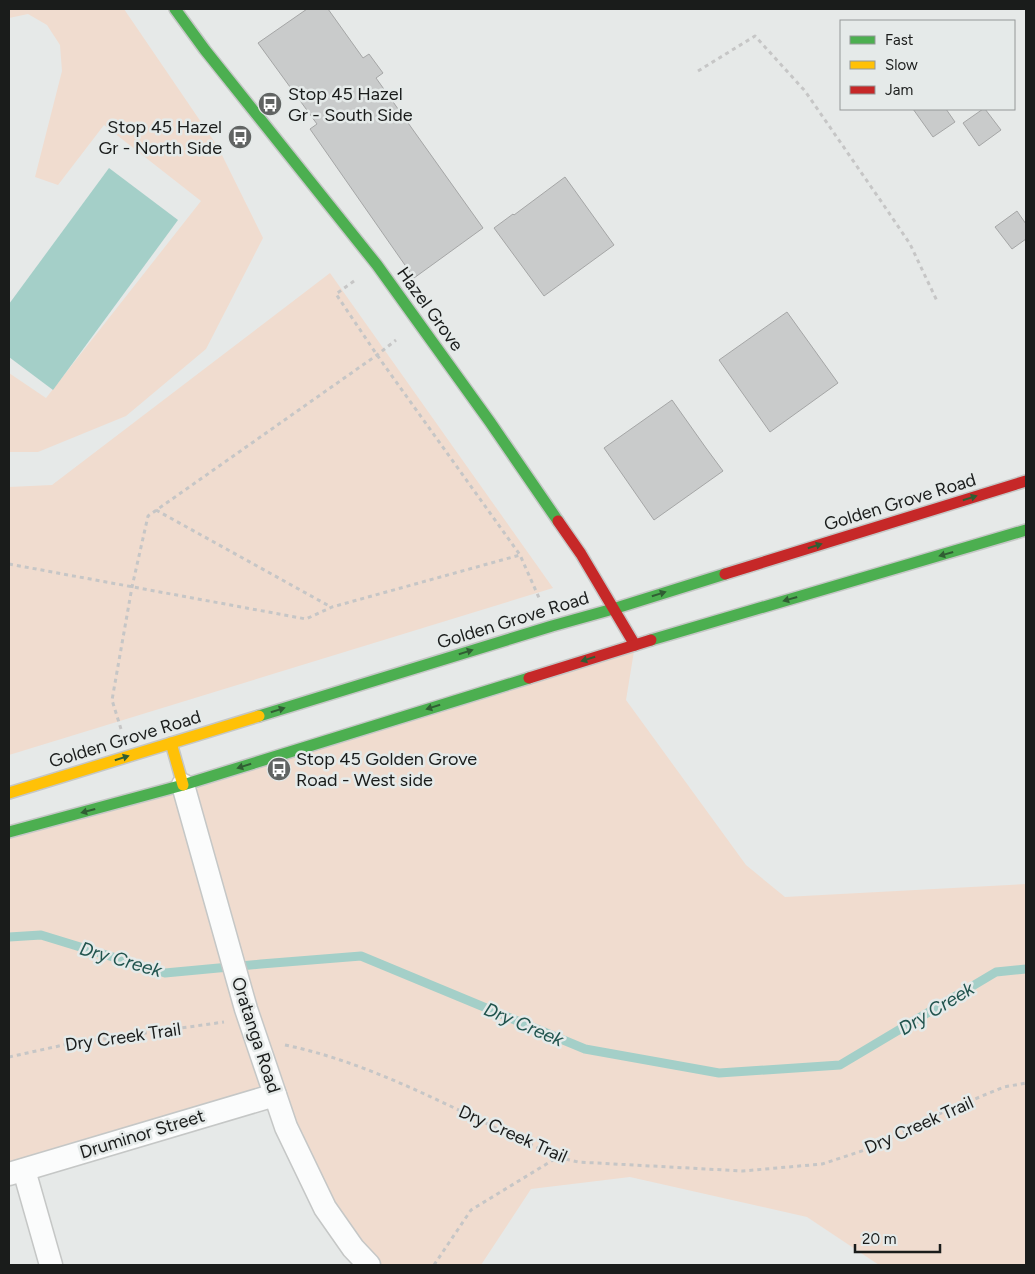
<svg xmlns="http://www.w3.org/2000/svg" width="1035" height="1274" font-family="Figtree,sans-serif">
	<rect width="100%" height="100%" fill="#e6e9e8"/>
	<g fill="#f0dccf">
		<path d="M 9,9 L 124,9 L 218,147 L 263,238 L 206,349 L 126,416 L 38,452 L 9,452 L 9,373 L 46,398 L 201,201 L 104,125 L 58,185 L 35,177 L 62,71 L 60,45 L 47,25 L 28,14 L 9,18 Z"/>
		<path d="M 330,273 L 553,588 L 9,755 L 9,487 L 52,485 Z"/>
		<path d="M 635,645 L 626,700 L 746,865 L 785,897 L 1026,884 L 1026,1265 L 879,1265 L 807,1217 L 630,1177 L 531,1189 L 481,1265 L 369,1265 L 274,1095 L 9,1174 L 9,832 Z"/>
	</g>
	<path fill="#a4cfc8" d="M 109,168 L 178,220 L 53,390 L 9,357 L 9,304 Z"/>
	<g fill="none" stroke-linecap="round" stroke-linejoin="round">
		<path stroke="#a4cfc8" stroke-width="9" d="M 9,937 L 41,935 L 165,973 L 261,964 L 361,956 L 585,1049 L 719,1073 L 840,1065 L 996,972 L 1026,969"/>
	</g>
	<g fill="#c9cbcb" stroke="#a5a6a6">
		<path d="M 307,9 L 328,9 L 363,58 L 369,54 L 383,73 L 376,78 L 483,228 L 414,278 L 310,129 L 317,124 L 258,43 Z"/>
		<path d="M 913,109 L 946,109 L 955,122 L 933,137 Z"/>
		<path d="M 983,109 L 985,109 L 1001,130 L 979,146 L 963,123 Z"/>
		<path d="M 565,177 L 614,245 L 544,296 L 494,228 L 513,214 L 514,215 Z"/>
		<path d="M 1017,211 L 1026,224 L 1026,239 L 1012,249 L 995,227 Z"/>
		<path d="M 787,312 L 838,383 L 770,432 L 719,360 Z"/>
		<path d="M 672,400 L 706,448 L 723,471 L 654,520 L 604,448 Z"/>
	</g>
	<g fill="none" stroke-linecap="round" stroke-linejoin="round">
		<g stroke="#c5c7c6" stroke-width="25">
			<g id="street">
				<path d="M 183,785 L 246,1009 L 286,1127 L 325,1208 L 353,1248 L 369,1265"/>
				<path d="M 24,1170 L 51,1265"/>
				<path d="M 9,1174 L 275,1095"/>
			</g>
		</g>
		<g stroke="#c5c7c6" stroke-width="14">
			<g id="fast">
				<path d="M 175,9 L 205,50 L 377,265 L 490,422 L 558,521"/>
				<path d="M 651,640 L 1026,530"/>
				<path d="M 259,716 L 552,626 L 613,609 L 725,574"/>
				<path d="M 9,832 L 183,785 L 529,678"/>
			</g>
		</g>
		<g stroke="#c5c7c6" stroke-width="14">
			<g id="slow">
				<path d="M 171,743 L 183,785"/>
				<path d="M 9,793 L 259,716"/>
			</g>
		</g>
		<g stroke="#c5c7c6" stroke-width="14">
			<g id="jam">
				<path d="M 558,521 L 581,554 L 635,645"/>
				<path d="M 725,574 L 1026,481"/>
				<path d="M 529,678 L 651,640"/>
			</g>
		</g>
		<g stroke="#c6c6c6" stroke-width="3" stroke-dasharray="4 4" stroke-linecap="butt">
			<path d="M 698,71 L 755,36 L 805,91 L 885,207 L 910,244 L 937,301"/>
			<path d="M 354,281 L 336,294 L 377,355 L 520,555 L 540,600"/>
			<path d="M 156,510 L 331,607"/>
			<path d="M 9,564 L 306,619 L 332,607 L 520,555"/>
			<path d="M 121,729 L 112,700 L 132,587 L 148,516 L 377,355 L 396,340"/>
			<path d="M 285,1045 C 358,1060 425,1094 492,1126 C 514,1137 536,1147 558,1157 L 578,1162 L 743,1171 L 822,1164 L 871,1148 L 936,1115 L 1004,1087 L 1026,1083"/>
			<path d="M 9,1057 L 68,1044 L 224,1022"/>
			<path d="M 434,1265 L 471,1210 L 558,1157"/>
		</g>
		<use href="#street" stroke="#fbfcfc" stroke-width="22"/>
		<use href="#fast" stroke="#4caf50" stroke-width="11"/>
		<use href="#slow" stroke="#ffc107" stroke-width="11"/>
		<use href="#jam" stroke="#c62828" stroke-width="11"/>
	</g>
	<defs><path id="oneway-solid" d="M-6-.8H1V-3.2L6.5 0L1 3.2V.8H-6Z" transform="scale(1.25)"/></defs>
	<g fill="#305e33">
		<use href="#oneway-solid" transform="translate(970 498) rotate(-17)"/>
		<use href="#oneway-solid" transform="translate(815 546) rotate(-17)"/>
		<use href="#oneway-solid" transform="translate(946 554) rotate(164)"/>
		<use href="#oneway-solid" transform="translate(659 594) rotate(-17)"/>
		<use href="#oneway-solid" transform="translate(790 599) rotate(164)"/>
		<use href="#oneway-solid" transform="translate(466 652) rotate(-17)"/>
		<use href="#oneway-solid" transform="translate(588 659) rotate(163)"/>
		<use href="#oneway-solid" transform="translate(433 707) rotate(163)"/>
		<use href="#oneway-solid" transform="translate(278 710) rotate(-17)"/>
		<use href="#oneway-solid" transform="translate(122 758) rotate(-17)"/>
		<use href="#oneway-solid" transform="translate(244 766) rotate(163)"/>
		<use href="#oneway-solid" transform="translate(88 811) rotate(165)"/>
	</g>
	<defs>
		<g id="bus-disc" transform="scale(1.25)"><circle r="9.5" fill="#616463" stroke="#e5eae9"/><path d="M-5-6H5V4H4V6H2V4H-2V6H-4V4H-5ZM-3.5-4V0h7V-4ZM-3.5 1.2v1.5H-2V1.2ZM2 1.2v1.5H3.5V1.2Z" fill="#fff"/></g>
	</defs>
	<g fill-rule="evenodd">
		<use href="#bus-disc" x="270" y="104"/>
		<use href="#bus-disc" x="240" y="137"/>
		<use href="#bus-disc" x="279" y="769"/>
	</g>
	<g text-anchor="middle" stroke-width="5" stroke-linejoin="round" paint-order="stroke">
		<g font-size="18" fill="#1a1c1b" stroke="#e5eae9" text-anchor="start">
			<text x="288" y="100">Stop 45 Hazel<tspan x="288" dy="21">Gr - South Side</tspan></text>
			<text x="222" y="133" text-anchor="end">Stop 45 Hazel<tspan x="222" dy="21">Gr - North Side</tspan></text>
			<text x="296" y="765">Stop 45 Golden Grove<tspan x="296" dy="21">Road - West side</tspan></text>
		</g>
		<g font-size="18" fill="#1a1c1b" stroke="#e5eae9">
			<text transform="translate(430 309) rotate(54)" y="6">Hazel Grove</text>
			<text transform="translate(900 502) rotate(-17)" y="6">Golden Grove Road</text>
			<text transform="translate(513 620) rotate(-17)" y="6">Golden Grove Road</text>
			<text transform="translate(125 739) rotate(-17)" y="6">Golden Grove Road</text>
			<text transform="translate(256 1035) rotate(72)" y="6">Oratanga Road</text>
			<text transform="translate(123 1037) rotate(-8)" y="6">Dry Creek Trail</text>
			<text transform="translate(919 1125) rotate(-24)" y="6">Dry Creek Trail</text>
			<text transform="translate(142 1134) rotate(-17)" y="6">Druminor Street</text>
			<text transform="translate(513 1134) rotate(24)" y="6">Dry Creek Trail</text>
		</g>
		<g font-size="19" font-style="italic" fill="#21544e" stroke="#e5eae9">
			<text transform="translate(121 959) rotate(16)" y="7">Dry Creek</text>
			<text transform="translate(936 1008) rotate(-31)" y="7">Dry Creek</text>
			<text transform="translate(524 1024) rotate(23)" y="7">Dry Creek</text>
		</g>
	</g>
	<rect width="1035" height="1274" fill="none" stroke="#1a1c1b" stroke-width="20"/>
	<rect x="840" y="20" width="175" height="90" fill="#e5eae9" stroke="#949897"/>
	<rect x="850" y="36" width="25" height="8" fill="#4caf50" stroke="#949897"/>
	<text x="885" y="45" font-size="15" fill="#1a1c1b">Fast</text>
	<rect x="850" y="61" width="25" height="8" fill="#ffc107" stroke="#949897"/>
	<text x="885" y="70" font-size="15" fill="#1a1c1b">Slow</text>
	<rect x="850" y="86" width="25" height="8" fill="#c62828" stroke="#949897"/>
	<text x="885" y="95" font-size="15" fill="#1a1c1b">Jam</text>
	<path d="M855 1244v8h85v-8" fill="none" stroke="#1a1c1b" stroke-width="2.5"/>
	<text x="862" y="1244" font-size="15" fill="#1a1c1b" stroke="#e5eae9" stroke-width="4" paint-order="stroke">20 m</text>
</svg>
